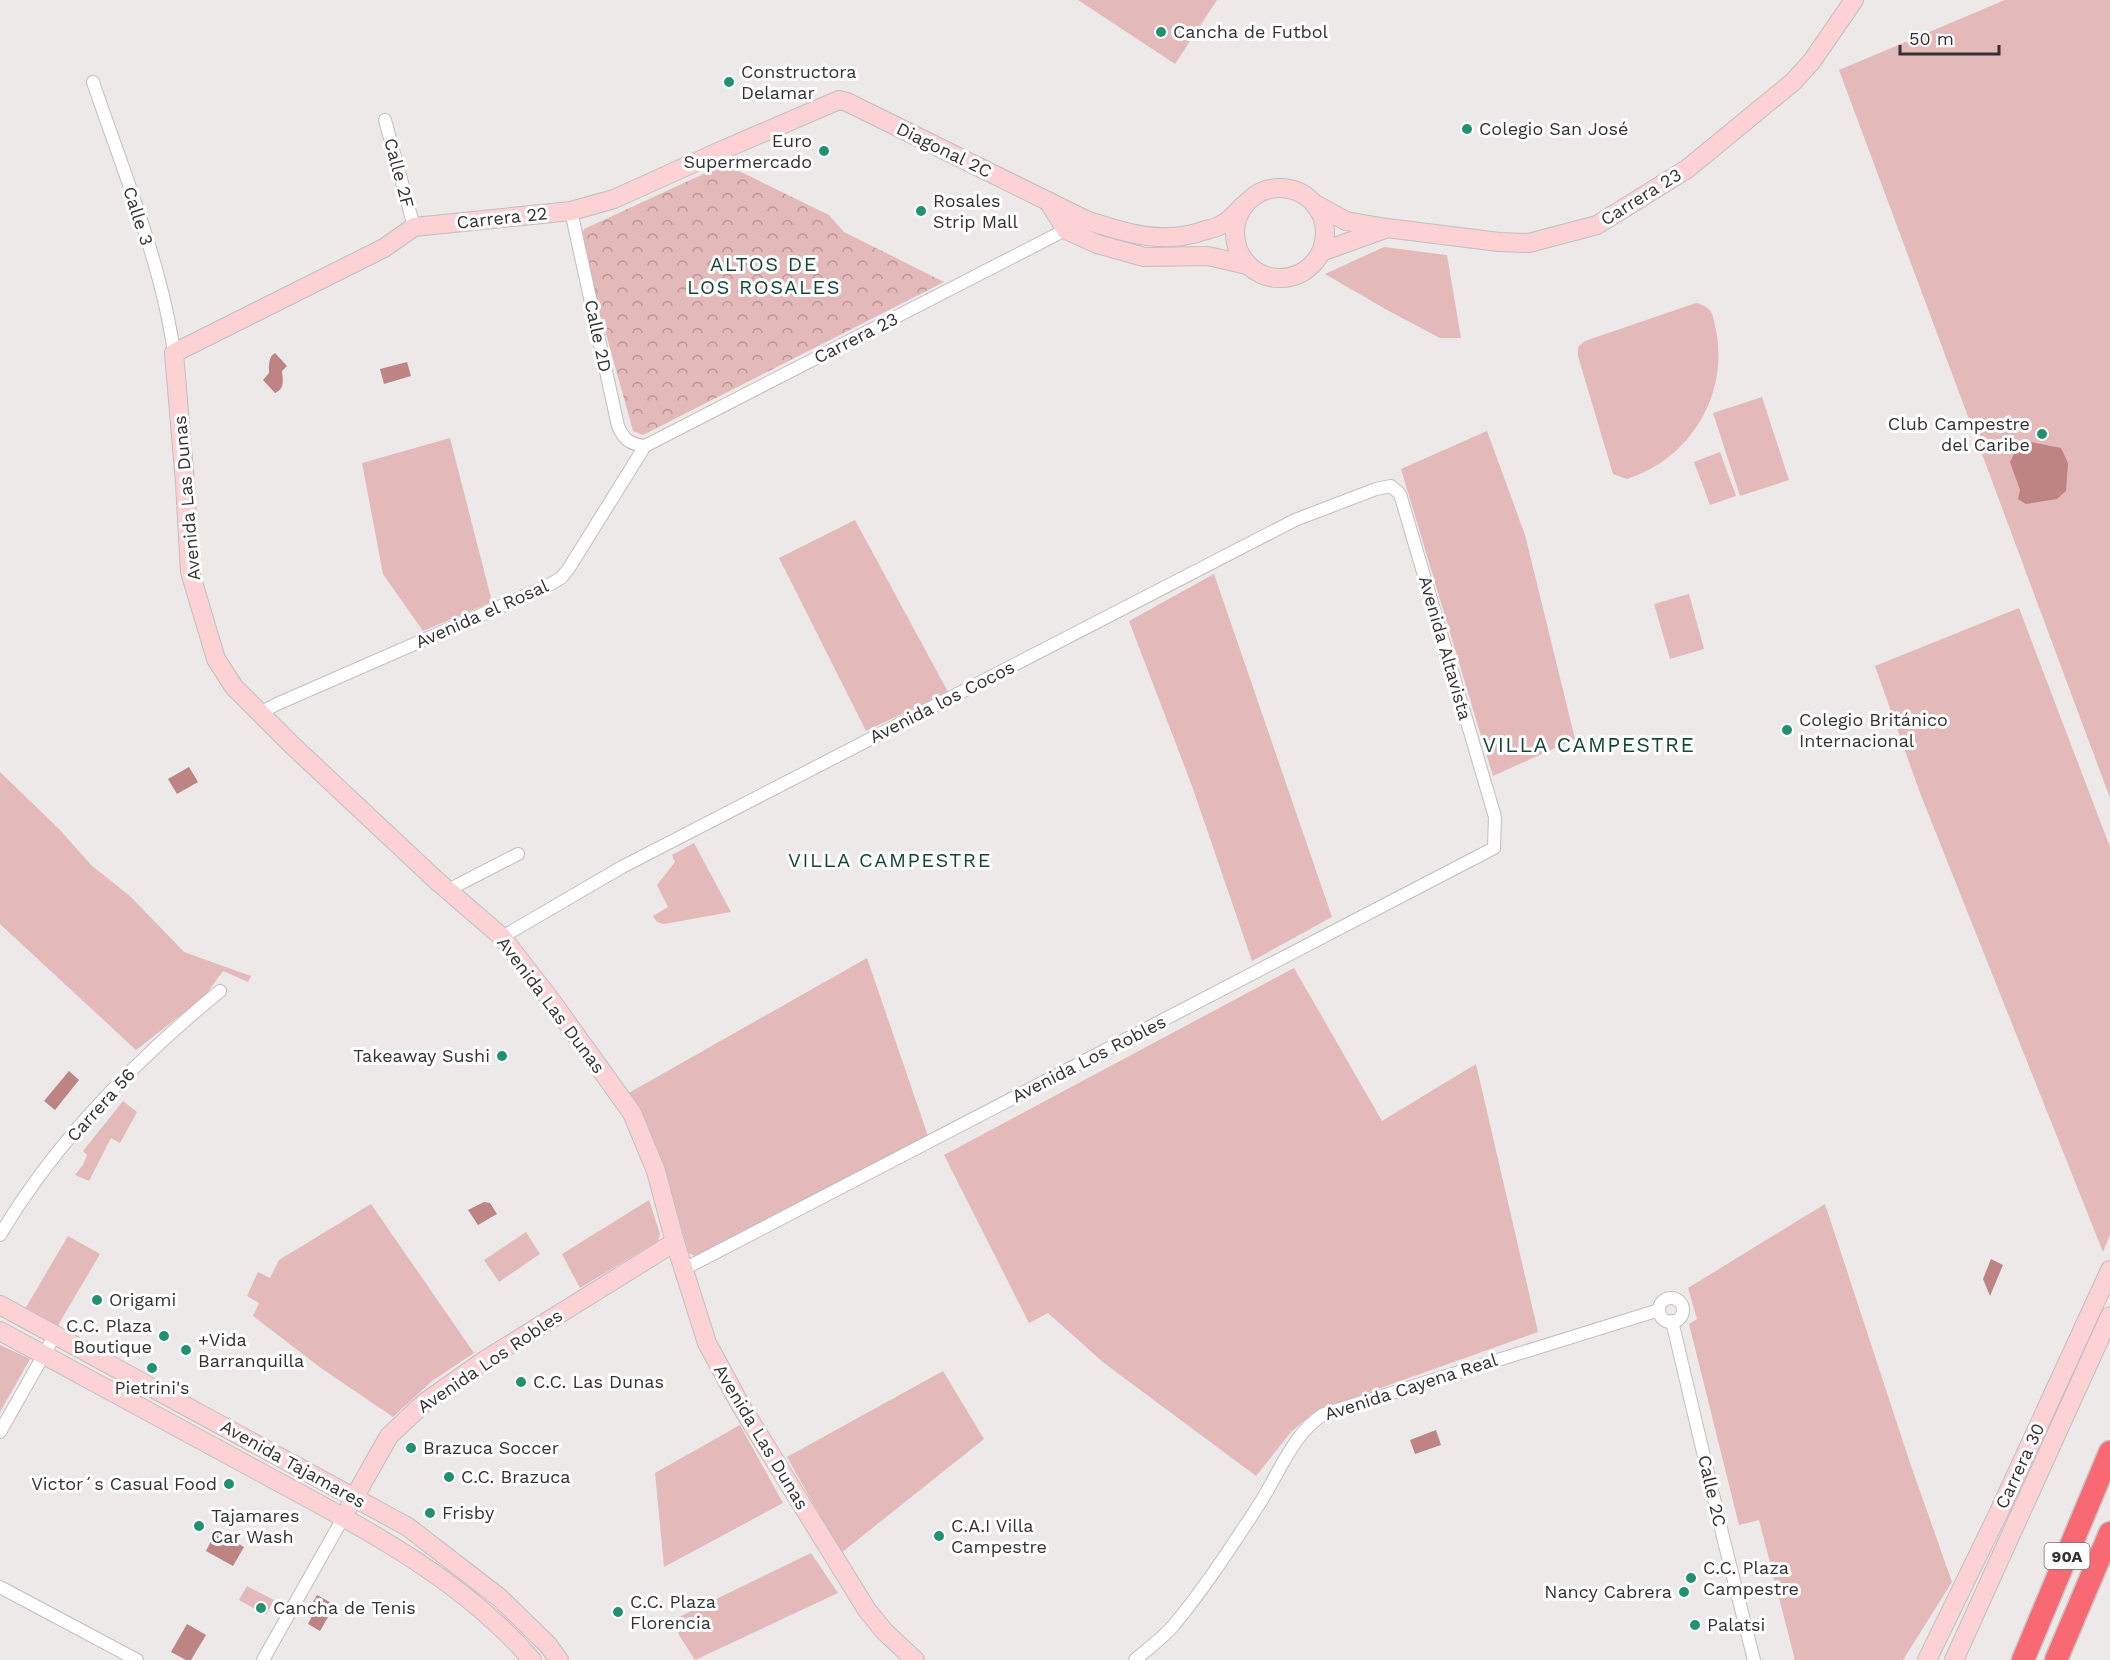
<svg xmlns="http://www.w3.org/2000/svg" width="2110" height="1660" font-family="'Work Sans',sans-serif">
	<defs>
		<pattern id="park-crowns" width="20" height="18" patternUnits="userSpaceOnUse" patternTransform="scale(1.5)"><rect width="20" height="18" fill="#e4b9b9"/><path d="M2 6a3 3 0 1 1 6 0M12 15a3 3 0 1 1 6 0" fill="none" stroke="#ba9797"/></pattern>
	</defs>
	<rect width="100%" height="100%" fill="#ede9e9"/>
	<g fill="#e4b9b9">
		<path d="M 1078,0 L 1217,0 L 1175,64 Z"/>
		<path d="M 2005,0 L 2110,0 L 2110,798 L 1839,70 Z"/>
		<path d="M 1384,247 L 1447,255 L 1461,338 L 1440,338 L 1387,310 L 1325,274 Z"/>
		<path d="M 1696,303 C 1713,307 1713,315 1716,330 C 1729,395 1690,459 1627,479 L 1613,474 L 1578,356 L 1578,347 L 1585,341 Z"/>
		<path d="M 1762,397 L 1789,480 L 1740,496 L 1713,413 Z"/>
		<path d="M 1487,431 L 1525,535 L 1575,739 L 1493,776 L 1401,469 Z"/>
		<path d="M 450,438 L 492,602 L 423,631 L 383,574 L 362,463 Z"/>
		<path d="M 1720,452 L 1736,496 L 1710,505 L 1694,462 Z"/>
		<path d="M 855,520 L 948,692 L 866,731 L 779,558 Z"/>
		<path d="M 1214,574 L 1332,917 L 1252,961 L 1192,786 L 1129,621 Z"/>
		<path d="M 1689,594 L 1704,649 L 1670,659 L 1654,604 Z"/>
		<path d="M 2019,608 L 2110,847 L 2110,1235 L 2103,1252 L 1920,793 L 1875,666 Z"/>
		<path d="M 0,772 L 60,830 L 91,865 L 131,897 L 184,952 L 251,976 L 248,982 L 223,971 L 205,996 L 136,1050 L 0,924 Z"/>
		<path d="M 694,843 L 731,912 L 664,924 L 657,922 L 653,916 L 668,907 L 657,885 L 675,862 L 672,855 Z"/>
		<path d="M 867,958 L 928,1136 L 697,1257 L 689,1253 L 661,1164 L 627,1094 Z"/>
		<path d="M 1294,968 L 1382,1121 L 1476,1064 L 1538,1332 L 1316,1411 L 1291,1432 L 1256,1476 L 1104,1363 L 1048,1313 L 1029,1323 L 944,1155 Z"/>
		<path d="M 123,1101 L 137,1112 L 120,1143 L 111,1138 L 89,1181 L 75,1175 L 83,1165 L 87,1155 L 83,1151 Z"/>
		<path d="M 649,1200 L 660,1234 L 658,1241 L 580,1288 L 562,1254 Z"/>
		<path d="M 371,1204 L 474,1353 L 432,1381 L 393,1417 L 321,1368 L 253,1316 L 259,1303 L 247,1296 L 258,1272 L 270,1278 L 279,1260 Z"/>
		<path d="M 1825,1204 L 1909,1460 L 1952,1582 L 1903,1660 L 1795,1660 L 1759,1520 L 1739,1525 L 1689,1324 L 1697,1319 L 1688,1288 Z"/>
		<path d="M 526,1232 L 540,1254 L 499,1282 L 484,1260 Z"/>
		<path d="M 68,1236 L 100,1254 L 57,1327 L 25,1309 Z"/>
		<path d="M 0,1345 L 30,1359 L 0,1412 Z"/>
		<path d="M 943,1371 L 984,1439 L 841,1553 L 787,1457 Z"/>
		<path d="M 740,1425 L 783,1503 L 664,1567 L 655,1473 Z"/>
		<path d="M 811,1553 L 838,1593 L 695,1660 L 679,1635 L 673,1620 Z"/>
		<path d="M 247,1586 L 274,1600 L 266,1615 L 239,1600 Z"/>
	</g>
	<path fill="url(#park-crowns)" d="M 725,164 L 829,215 L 844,232 L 944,282 L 643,435 L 633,431 L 580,240 L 584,229 Z"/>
	<g fill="#be8383">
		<path d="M 275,353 L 287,366 L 282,371 C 283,380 285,389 275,393 L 263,380 L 269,373 C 269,366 268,357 275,353 Z"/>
		<path d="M 407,362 L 411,376 L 384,384 L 380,369 Z"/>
		<path d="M 2031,442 L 2061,448 L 2068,463 L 2066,491 L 2057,499 L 2026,504 L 2018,499 L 2020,490 L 2010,462 L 2018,446 Z"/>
		<path d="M 189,767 L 198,782 L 177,794 L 168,779 Z"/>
		<path d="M 69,1071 L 79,1080 L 55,1110 L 44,1101 Z"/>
		<path d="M 484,1202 L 490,1203 L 497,1214 L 478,1225 L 468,1210 Z"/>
		<path d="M 1991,1259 L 2003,1265 L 1990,1296 L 1983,1279 Z"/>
		<path d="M 1436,1430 L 1441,1445 L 1415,1454 L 1410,1440 Z"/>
		<path d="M 216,1531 L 244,1547 L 233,1566 L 206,1551 Z"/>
		<path d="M 317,1595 L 335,1605 L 320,1631 L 308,1624 L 313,1614 L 308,1611 Z"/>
		<path d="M 187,1624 L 206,1635 L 191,1660 L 186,1660 L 171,1652 Z"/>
	</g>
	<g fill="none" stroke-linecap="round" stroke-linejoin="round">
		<g stroke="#c2bebe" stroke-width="14">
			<g id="street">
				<path d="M 93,82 C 122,168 162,264 174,353"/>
				<path d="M 385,120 L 414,227"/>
				<path d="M 571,211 L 618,426 C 624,440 630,444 645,446"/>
				<path d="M 645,446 L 1071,227"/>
				<path d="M 260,713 L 277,704 L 547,586 L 561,578 L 569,568 L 645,446"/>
				<path d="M 448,890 L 518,854"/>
				<path d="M 502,937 L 622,867 L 1295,520 L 1376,489 L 1391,486 L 1400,494 L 1495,817 L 1494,848 L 684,1269"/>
				<path d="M 0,1235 C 55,1142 137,1059 220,991"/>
				<circle cx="1671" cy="1310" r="12"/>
				<path d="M 1672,1321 L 1724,1541 L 1754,1660"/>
				<path d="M 0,1432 L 55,1335"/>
				<path d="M 0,1587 L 137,1660"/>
				<path d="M 263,1660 L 343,1518"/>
				<path d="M 1135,1660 C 1147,1649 1162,1639 1173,1626 C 1205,1588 1233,1544 1260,1503 C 1279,1473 1294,1432 1324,1414 L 1659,1310"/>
			</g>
		</g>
		<g stroke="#c2bebe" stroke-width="20">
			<g id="secondary">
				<circle cx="1280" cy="233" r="45"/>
				<path d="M 1048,201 L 1066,230 L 1097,244 L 1144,257 L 1208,256 L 1247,265"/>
				<path d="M 1315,204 L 1346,221 L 1387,228 L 1499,242 L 1529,243 L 1597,225 L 1687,169 L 1793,82 L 1812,61 L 1854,0"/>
				<path d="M 1321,252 L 1385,229"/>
				<path d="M 0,1305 L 408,1527 L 500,1598 L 548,1645 L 559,1660"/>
				<path d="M 0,1331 C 87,1378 173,1425 260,1472 C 357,1525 459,1575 532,1660"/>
				<path d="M 350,1505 L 389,1436 L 424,1403 L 482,1362 L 675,1242"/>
				<path d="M 915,1660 L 884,1631 L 867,1610 L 741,1406 L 707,1343 L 675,1242 L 656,1171 L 632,1113 L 550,999 L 502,937 L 437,881 L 293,746 L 234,687 L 216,659 L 190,572 L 185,483 L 174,353 L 384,248 L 414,227 L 571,211 L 614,199 L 718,152 L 839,100 L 847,102 L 1086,220 C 1125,233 1163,245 1203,231 C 1209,229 1216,228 1221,225 C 1230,221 1238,210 1245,204"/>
				<path d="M 1927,1660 L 1999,1512 L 2110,1270"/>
				<path d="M 1954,1660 L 2110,1316"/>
			</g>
		</g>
		<g stroke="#c6c6c6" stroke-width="25">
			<g id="highway">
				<path d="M 2023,1660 L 2110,1452"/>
				<path d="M 2056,1660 L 2110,1533"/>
			</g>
		</g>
		<use href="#street" stroke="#fff" stroke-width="12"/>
		<use href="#secondary" stroke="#fdd2d5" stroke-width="18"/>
		<use href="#highway" stroke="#f96973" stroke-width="22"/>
	</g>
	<g fill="#229171" stroke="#fff" stroke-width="2">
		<circle cx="1161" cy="32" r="6"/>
		<circle cx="729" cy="82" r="6"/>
		<circle cx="1467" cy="129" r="6"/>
		<circle cx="824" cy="151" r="6"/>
		<circle cx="921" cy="211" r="6"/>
		<circle cx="2042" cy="434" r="6"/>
		<circle cx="1787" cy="730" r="6"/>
		<circle cx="502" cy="1056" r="6"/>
		<circle cx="97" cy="1300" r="6"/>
		<circle cx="164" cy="1336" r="6"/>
		<circle cx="186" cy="1350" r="6"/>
		<circle cx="152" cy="1368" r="6"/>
		<circle cx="521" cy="1382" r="6"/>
		<circle cx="411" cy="1448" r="6"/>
		<circle cx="449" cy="1477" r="6"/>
		<circle cx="229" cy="1484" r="6"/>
		<circle cx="430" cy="1513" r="6"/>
		<circle cx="199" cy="1526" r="6"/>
		<circle cx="939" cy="1536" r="6"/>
		<circle cx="1691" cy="1578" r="6"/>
		<circle cx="1684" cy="1592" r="6"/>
		<circle cx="261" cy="1608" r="6"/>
		<circle cx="618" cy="1612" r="6"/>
		<circle cx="1695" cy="1625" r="6"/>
	</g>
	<g text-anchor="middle" stroke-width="6" stroke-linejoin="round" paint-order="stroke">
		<rect fill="#fff" stroke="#717070" stroke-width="1.5" x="2044.5" y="1543" width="45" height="26" rx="4.5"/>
		<g font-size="16" font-weight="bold" fill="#343232">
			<text x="2067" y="1562">90A</text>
		</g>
		<g font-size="18" fill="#343232" stroke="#fff" text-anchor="start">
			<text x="1173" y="38">Cancha de Futbol</text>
			<text x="741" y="78">Constructora<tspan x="741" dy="21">Delamar</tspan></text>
			<text x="1479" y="135">Colegio San José</text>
			<text x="812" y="147" text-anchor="end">Euro<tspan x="812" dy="21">Supermercado</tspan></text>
			<text x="933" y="207">Rosales<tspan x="933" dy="21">Strip Mall</tspan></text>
			<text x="2030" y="430" text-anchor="end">Club Campestre<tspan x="2030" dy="21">del Caribe</tspan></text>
			<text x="1799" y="726">Colegio Británico<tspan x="1799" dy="21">Internacional</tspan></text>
			<text x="490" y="1062" text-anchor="end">Takeaway Sushi</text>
			<text x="109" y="1306">Origami</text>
			<text x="152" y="1332" text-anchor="end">C.C. Plaza<tspan x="152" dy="21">Boutique</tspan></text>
			<text x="198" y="1346">+Vida<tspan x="198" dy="21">Barranquilla</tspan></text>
			<text x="533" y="1388">C.C. Las Dunas</text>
			<text x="152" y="1394" text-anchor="middle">Pietrini's</text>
			<text x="423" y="1454">Brazuca Soccer</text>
			<text x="461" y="1483">C.C. Brazuca</text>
			<text x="217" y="1490" text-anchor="end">Victor´s Casual Food</text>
			<text x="442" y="1519">Frisby</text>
			<text x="211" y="1522">Tajamares<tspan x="211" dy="21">Car Wash</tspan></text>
			<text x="951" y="1532">C.A.I Villa<tspan x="951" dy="21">Campestre</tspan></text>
			<text x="1703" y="1574">C.C. Plaza<tspan x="1703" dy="21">Campestre</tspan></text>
			<text x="1672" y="1598" text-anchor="end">Nancy Cabrera</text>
			<text x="630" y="1608">C.C. Plaza<tspan x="630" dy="21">Florencia</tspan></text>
			<text x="273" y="1614">Cancha de Tenis</text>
			<text x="1707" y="1631">Palatsi</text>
		</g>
		<g font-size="18" fill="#343232" stroke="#fff">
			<text transform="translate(944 150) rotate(26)" y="6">Diagonal 2C</text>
			<text transform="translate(399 173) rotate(75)" y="6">Calle 2F</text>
			<text transform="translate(1641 197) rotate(-32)" y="6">Carrera 23</text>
			<text transform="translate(138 216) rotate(72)" y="6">Calle 3</text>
			<text transform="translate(502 218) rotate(-6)" y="6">Carrera 22</text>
			<text transform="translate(598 336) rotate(78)" y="6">Calle 2D</text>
			<text transform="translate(856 338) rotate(-27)" y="6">Carrera 23</text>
			<text transform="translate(187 498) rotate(-95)" y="6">Avenida Las Dunas</text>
			<text transform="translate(482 614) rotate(-24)" y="6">Avenida el Rosal</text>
			<text transform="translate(1445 648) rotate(74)" y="6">Avenida Altavista</text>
			<text transform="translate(942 702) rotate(-27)" y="6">Avenida los Cocos</text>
			<text transform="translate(551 1005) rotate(53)" y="6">Avenida Las Dunas</text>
			<text transform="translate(1089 1059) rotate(-27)" y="6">Avenida Los Robles</text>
			<text transform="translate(101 1105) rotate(-48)" y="6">Carrera 56</text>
			<text transform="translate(490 1361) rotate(-34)" y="6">Avenida Los Robles</text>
			<text transform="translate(1411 1387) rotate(-18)" y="6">Avenida Cayena Real</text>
			<text transform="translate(761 1437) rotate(59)" y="6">Avenida Las Dunas</text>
			<text transform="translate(293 1464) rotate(29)" y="6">Avenida Tajamares</text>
			<text transform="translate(2020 1466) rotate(-65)" y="6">Carrera 30</text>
			<text transform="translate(1712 1491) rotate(77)" y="6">Calle 2C</text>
		</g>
		<g font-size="20" letter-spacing="1.5" fill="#144637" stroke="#fff">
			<text x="764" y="271">ALTOS DE<tspan x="764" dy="23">LOS ROSALES</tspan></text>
			<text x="890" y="867">VILLA CAMPESTRE</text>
		</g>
		<g font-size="21" letter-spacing="1.5" fill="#144637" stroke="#fff">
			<text x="1589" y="752">VILLA CAMPESTRE</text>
		</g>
	</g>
	<path d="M1900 45v9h99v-9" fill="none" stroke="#343232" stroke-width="3"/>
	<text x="1909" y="45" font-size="18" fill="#343232" stroke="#ffffff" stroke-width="4.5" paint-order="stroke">50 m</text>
</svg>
